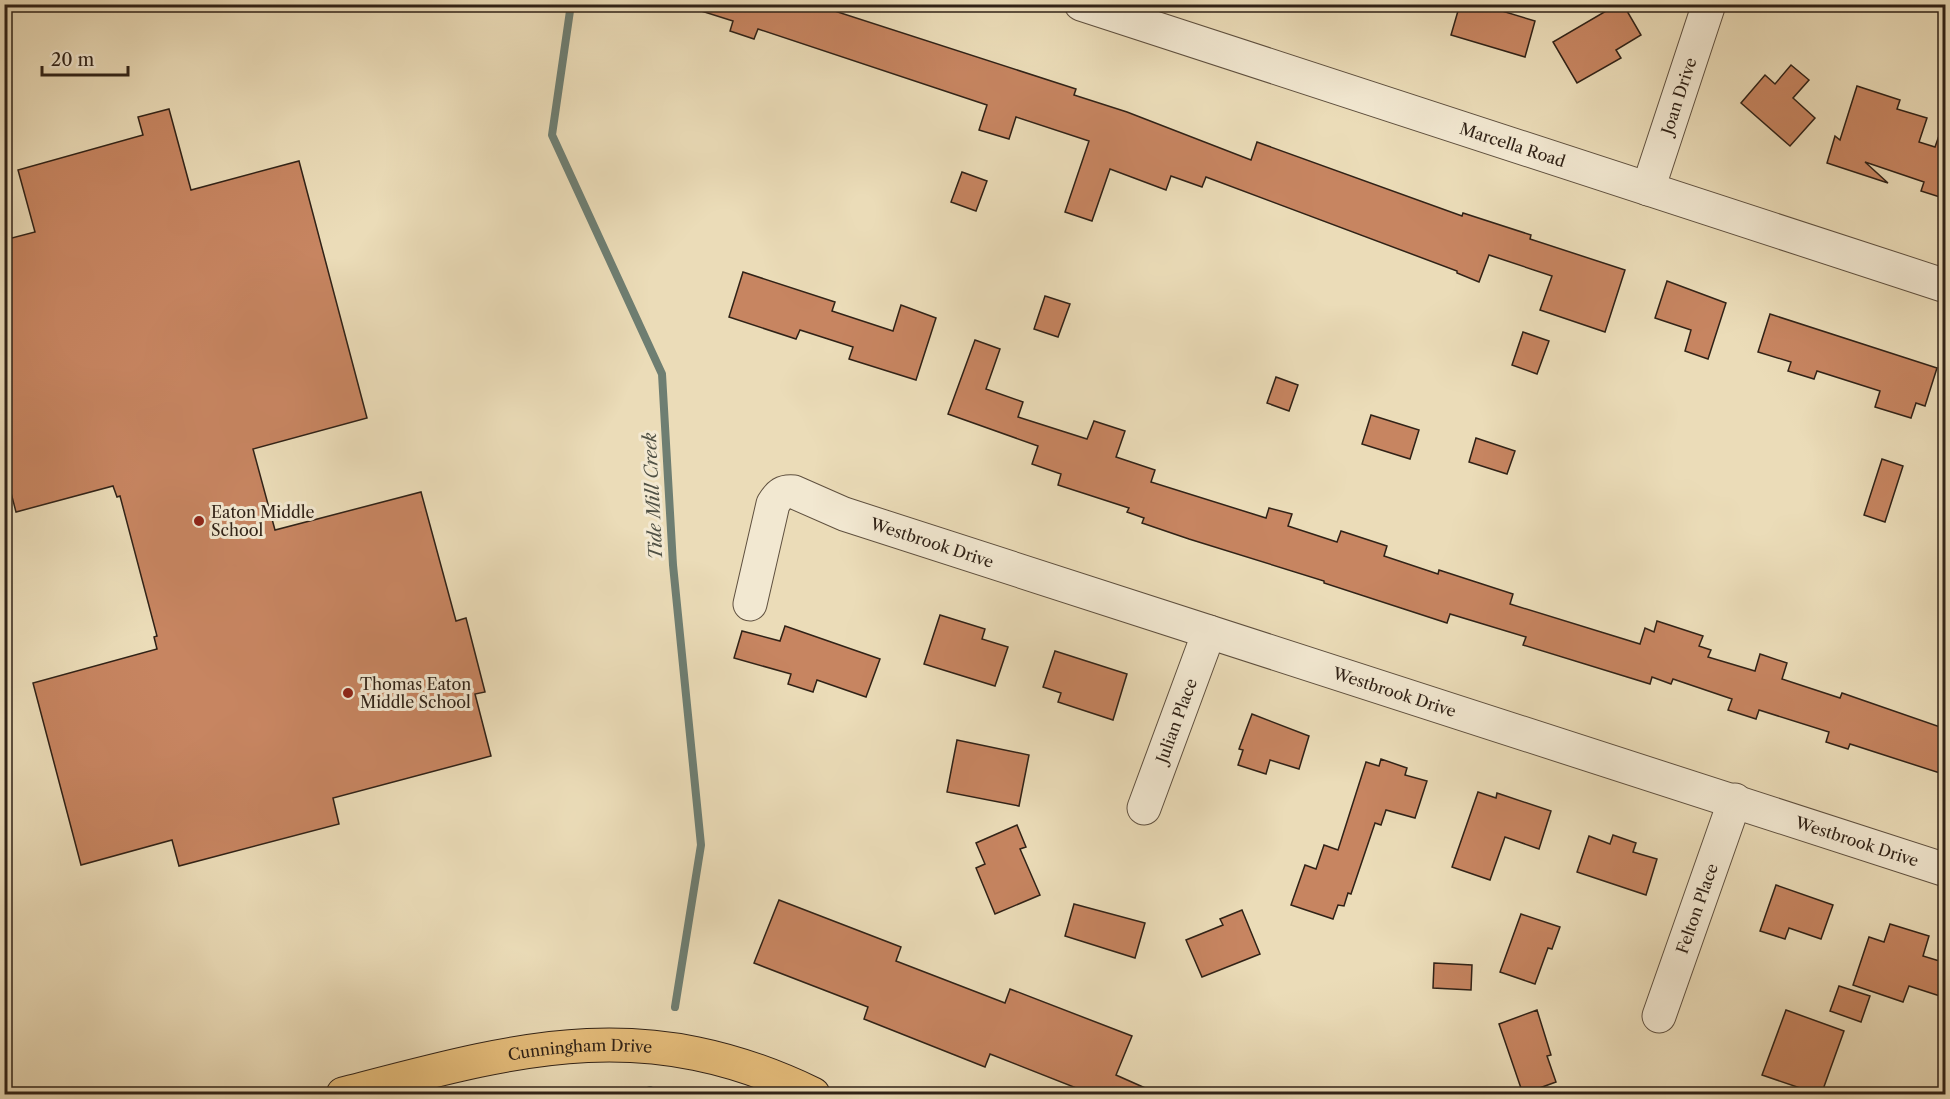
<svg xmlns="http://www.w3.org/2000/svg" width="1950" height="1099" font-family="'Libre Caslon Text',serif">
	<rect width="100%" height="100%" fill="#ebdcb8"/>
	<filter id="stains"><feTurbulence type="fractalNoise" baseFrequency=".00333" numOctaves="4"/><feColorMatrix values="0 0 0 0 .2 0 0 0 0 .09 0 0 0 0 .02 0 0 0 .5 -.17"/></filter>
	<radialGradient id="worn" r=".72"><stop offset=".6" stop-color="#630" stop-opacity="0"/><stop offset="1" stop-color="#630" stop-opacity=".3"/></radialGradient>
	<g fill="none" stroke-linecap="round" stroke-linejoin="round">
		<g stroke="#6e7e72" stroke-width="8">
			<path d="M 571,4 L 552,135 L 662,374 L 673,565 L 701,845 L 675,1007"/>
			<path d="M 649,1094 L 650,1090"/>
		</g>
	</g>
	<g fill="#c78561" stroke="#302217" stroke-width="1.5">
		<path d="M 699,4 L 813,4 L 1076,89 L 1074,95 L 1127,112 L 1251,160 L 1257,142 L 1462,216 L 1463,213 L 1531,235 L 1530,239 L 1625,270 L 1605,332 L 1540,310 L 1552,276 L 1489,255 L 1479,282 L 1457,273 L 1457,271 L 1206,177 L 1202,187 L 1171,176 L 1166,190 L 1110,169 L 1092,221 L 1065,212 L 1089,141 L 1016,117 L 1009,139 L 979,130 L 987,105 L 758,29 L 754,39 L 730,31 L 733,21 L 698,10 Z"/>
		<path d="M 1460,4 L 1479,4 L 1535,21 L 1525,57 L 1451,35 Z"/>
		<path d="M 1618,4 L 1623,4 L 1641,35 L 1616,50 L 1621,58 L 1577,83 L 1553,42 Z"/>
		<path d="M 1791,65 L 1809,80 L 1793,98 L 1815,118 L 1790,146 L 1741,103 L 1765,75 L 1775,84 Z"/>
		<path d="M 1857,86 L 1900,100 L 1897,109 L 1927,118 L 1919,142 L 1935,147 L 1941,130 L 1946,130 L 1946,199 L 1921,191 L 1924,182 L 1865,162 L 1888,183 L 1827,163 L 1835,136 L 1840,140 Z"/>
		<path d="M 169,109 L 191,190 L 299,161 L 367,418 L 253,449 L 275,530 L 421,492 L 456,621 L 466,618 L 485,692 L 475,694 L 491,756 L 333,798 L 339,824 L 179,866 L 172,840 L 81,865 L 33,683 L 157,649 L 154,637 L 157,636 L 120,496 L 117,497 L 113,486 L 16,512 L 4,466 L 4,240 L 35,232 L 18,170 L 143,135 L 138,117 Z"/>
		<path d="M 962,172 L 987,181 L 976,211 L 951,202 Z"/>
		<path d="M 743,272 L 835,302 L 832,311 L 893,331 L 901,305 L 936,318 L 916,380 L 849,359 L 853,347 L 800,330 L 796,339 L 729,317 Z"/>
		<path d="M 1667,281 L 1726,303 L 1708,359 L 1685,351 L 1691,330 L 1655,318 Z"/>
		<path d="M 1045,296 L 1070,304 L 1058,337 L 1034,329 Z"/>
		<path d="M 1770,314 L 1937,368 L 1925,406 L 1916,403 L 1911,418 L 1875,407 L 1880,391 L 1817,371 L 1814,379 L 1788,371 L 1791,362 L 1758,352 Z"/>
		<path d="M 1523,332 L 1549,341 L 1537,374 L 1512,365 Z"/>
		<path d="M 975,340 L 1000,349 L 986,389 L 1023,402 L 1018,417 L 1087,439 L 1094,421 L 1125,431 L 1116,457 L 1155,470 L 1151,482 L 1266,518 L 1269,508 L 1292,514 L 1288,526 L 1337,542 L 1341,531 L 1387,546 L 1384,556 L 1438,574 L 1439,570 L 1513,594 L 1510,604 L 1640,644 L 1645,628 L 1654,632 L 1657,621 L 1703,636 L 1699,646 L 1711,650 L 1708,657 L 1755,671 L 1760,654 L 1787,663 L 1782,679 L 1840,698 L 1842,693 L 1946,729 L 1946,775 L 1850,744 L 1848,749 L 1826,742 L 1829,732 L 1759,710 L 1756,719 L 1728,710 L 1732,699 L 1673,679 L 1671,684 L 1652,677 L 1650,684 L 1523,645 L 1526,637 L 1450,614 L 1447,623 L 1324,583 L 1324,581 L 1189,539 L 1142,523 L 1144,518 L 1127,512 L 1129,508 L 1058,485 L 1061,474 L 1032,464 L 1038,446 L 948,414 Z"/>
		<path d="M 1276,377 L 1298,385 L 1289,411 L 1267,403 Z"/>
		<path d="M 1371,415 L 1419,430 L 1410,459 L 1362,444 Z"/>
		<path d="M 1476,438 L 1515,451 L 1507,474 L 1469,462 Z"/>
		<path d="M 1882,459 L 1903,466 L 1885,522 L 1864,515 Z"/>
		<path d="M 940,615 L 985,629 L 982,639 L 1008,647 L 995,686 L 924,664 Z"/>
		<path d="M 785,626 L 880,659 L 866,697 L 817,680 L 813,692 L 788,684 L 791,674 L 734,658 L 742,631 L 780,641 Z"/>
		<path d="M 1055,651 L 1127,674 L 1113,720 L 1058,702 L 1061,693 L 1043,687 Z"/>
		<path d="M 1252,714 L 1309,736 L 1299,769 L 1270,760 L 1266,774 L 1238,765 L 1243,750 L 1239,749 Z"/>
		<path d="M 957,740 L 1029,755 L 1019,806 L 947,792 Z"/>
		<path d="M 1381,759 L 1407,768 L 1405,775 L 1427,781 L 1415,818 L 1386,810 L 1381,825 L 1375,823 L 1351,894 L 1348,893 L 1344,906 L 1338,905 L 1333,919 L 1291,905 L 1305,865 L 1316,869 L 1324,845 L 1338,850 L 1366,762 L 1379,766 Z"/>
		<path d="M 1478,792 L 1496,798 L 1497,793 L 1551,811 L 1539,849 L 1505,837 L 1490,880 L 1452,867 Z"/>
		<path d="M 1017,825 L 1026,847 L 1020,849 L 1040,895 L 995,914 L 976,868 L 985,864 L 976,843 Z"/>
		<path d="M 1613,835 L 1636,843 L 1633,852 L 1657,859 L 1646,895 L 1577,872 L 1589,836 L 1610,844 Z"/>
		<path d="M 1776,885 L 1833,905 L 1821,939 L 1789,928 L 1785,939 L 1760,931 Z"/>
		<path d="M 779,900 L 901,947 L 896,961 L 1005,1003 L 1010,989 L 1132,1036 L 1116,1075 L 1161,1095 L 1094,1095 L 990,1054 L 985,1067 L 864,1019 L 868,1007 L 754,963 Z"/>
		<path d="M 1074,904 L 1145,923 L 1135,958 L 1065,936 Z"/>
		<path d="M 1242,910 L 1260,954 L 1202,977 L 1186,940 L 1223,925 L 1220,919 Z"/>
		<path d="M 1521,914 L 1560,927 L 1552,949 L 1548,948 L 1535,984 L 1500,972 Z"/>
		<path d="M 1890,924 L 1929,936 L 1923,956 L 1946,963 L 1946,998 L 1909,986 L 1903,1002 L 1853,985 L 1869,937 L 1884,942 Z"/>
		<path d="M 1434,963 L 1472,965 L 1471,990 L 1433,988 Z"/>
		<path d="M 1839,986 L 1870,996 L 1861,1022 L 1830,1011 Z"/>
		<path d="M 1537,1010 L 1551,1055 L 1547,1056 L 1556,1082 L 1523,1094 L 1499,1024 Z"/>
		<path d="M 1786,1010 L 1844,1031 L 1821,1095 L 1762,1075 Z"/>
	</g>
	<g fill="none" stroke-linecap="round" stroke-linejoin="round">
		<g stroke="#5f503f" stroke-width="35">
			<g id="minor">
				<path id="s1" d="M 1081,4 L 1946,286"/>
				<path id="s2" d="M 1648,189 L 1709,4"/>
				<path id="s3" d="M 750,604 L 773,504 C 779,494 783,491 794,492 L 844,514 L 1946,870"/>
				<path id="s4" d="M 1144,808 L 1209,632"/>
				<path id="s5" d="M 1659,1016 L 1735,800"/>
			</g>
		</g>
		<g stroke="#302217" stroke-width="35">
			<g id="major">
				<path id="s6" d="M 343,1094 C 516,1049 641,1011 813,1094"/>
			</g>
		</g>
		<use href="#minor" stroke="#f2e8d1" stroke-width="33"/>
		<use href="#major" stroke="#e6be7c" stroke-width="33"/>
	</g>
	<g fill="#8f2418" stroke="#f2e8d1" stroke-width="2">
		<circle cx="199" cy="521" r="6"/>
		<circle cx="348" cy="693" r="6"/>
	</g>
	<g text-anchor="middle" stroke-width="6" stroke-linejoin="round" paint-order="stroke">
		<g font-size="16" fill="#302217" stroke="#f2e8d1">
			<text dy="6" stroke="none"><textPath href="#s2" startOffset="98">Joan Drive</textPath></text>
			<text dy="6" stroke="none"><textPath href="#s1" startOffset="454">Marcella Road</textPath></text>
			<text dy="6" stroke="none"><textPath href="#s3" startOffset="276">Westbrook Drive</textPath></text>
			<text dy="6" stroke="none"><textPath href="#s3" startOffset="762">Westbrook Drive</textPath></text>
			<text dy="6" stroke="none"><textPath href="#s4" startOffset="93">Julian Place</textPath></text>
			<text dy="6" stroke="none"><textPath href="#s3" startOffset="1248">Westbrook Drive</textPath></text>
			<text dy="6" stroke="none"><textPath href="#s5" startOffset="114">Felton Place</textPath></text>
			<text dy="6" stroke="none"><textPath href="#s6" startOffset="242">Cunningham Drive</textPath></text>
		</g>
		<g font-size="16" fill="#302217" stroke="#f2e8d1" text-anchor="start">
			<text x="211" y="518">Eaton Middle<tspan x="211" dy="18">School</tspan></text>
			<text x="360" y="690">Thomas Eaton<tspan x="360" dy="18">Middle School</tspan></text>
		</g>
		<g font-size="18" font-style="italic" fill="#4f5044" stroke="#f2e8d1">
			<text transform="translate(653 496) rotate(-93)" y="6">Tide Mill Creek</text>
		</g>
	</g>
	<rect width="1950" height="1099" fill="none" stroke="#ebdcb8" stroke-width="24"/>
	<rect x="6" y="6" width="1938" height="1087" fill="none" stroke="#302217" stroke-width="3"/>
	<rect x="12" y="12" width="1926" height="1075" fill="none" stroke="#302217" stroke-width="1.5"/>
	<path d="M42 66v9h86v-9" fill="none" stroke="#302217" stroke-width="3"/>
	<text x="51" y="66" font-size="18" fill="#302217" stroke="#f2e8d1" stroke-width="4.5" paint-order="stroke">20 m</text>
	<rect width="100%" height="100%" filter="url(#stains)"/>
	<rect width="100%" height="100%" fill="url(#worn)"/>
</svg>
